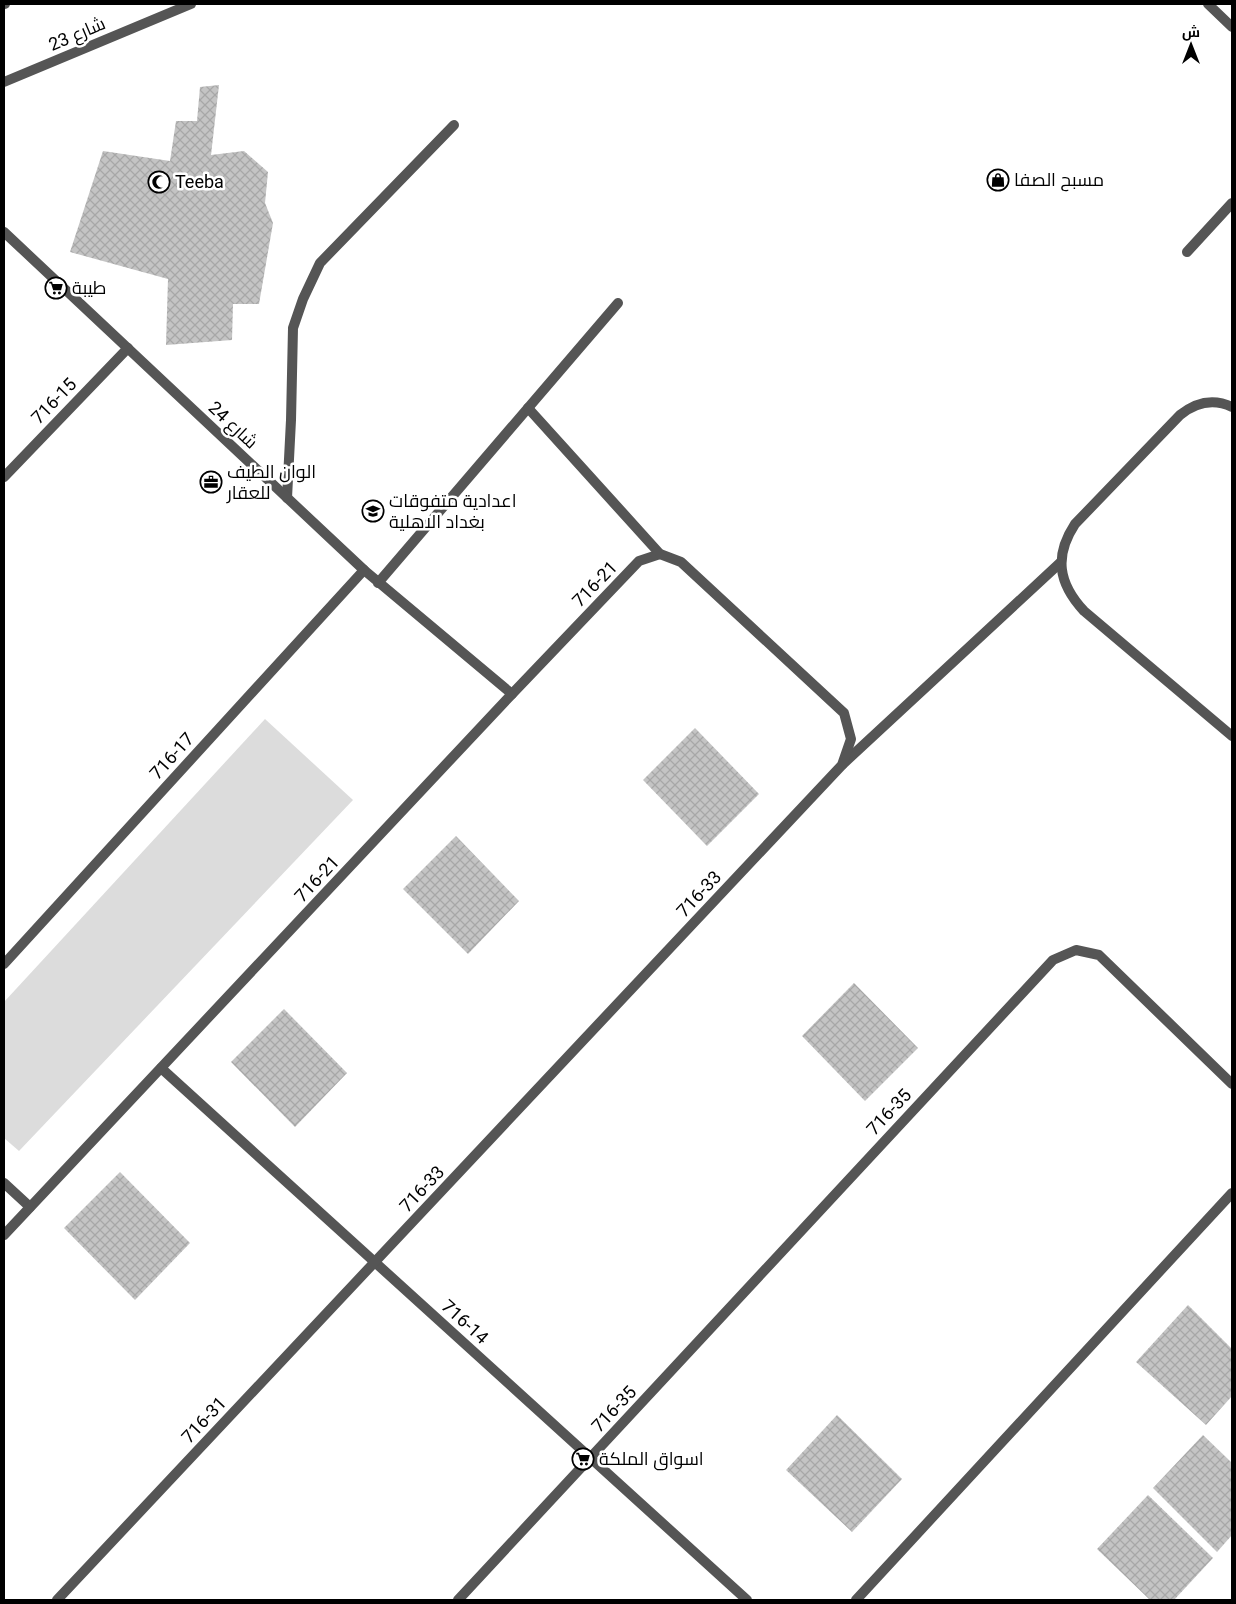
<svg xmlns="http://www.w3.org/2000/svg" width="1236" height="1604" font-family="Roboto,Cairo,sans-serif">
	<defs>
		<pattern id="building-cross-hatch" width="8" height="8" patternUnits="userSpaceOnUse" patternTransform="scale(1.25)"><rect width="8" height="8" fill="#c4c4c4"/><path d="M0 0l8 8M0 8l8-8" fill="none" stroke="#a7a7a7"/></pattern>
	</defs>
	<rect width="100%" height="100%" fill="#fff"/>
	<path fill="#dcdcdc" d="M 265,719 L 353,800 L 19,1151 L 4,1138 L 4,1002 Z"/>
	<g fill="url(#building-cross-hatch)">
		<path d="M 219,85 L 211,155 L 244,151 L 268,172 L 265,203 L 273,223 L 259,304 L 233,304 L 232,340 L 166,345 L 168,279 L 70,252 L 103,151 L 170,161 L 176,121 L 197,121 L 200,87 Z"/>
		<path d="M 695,728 L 759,794 L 707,846 L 643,780 Z"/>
		<path d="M 456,836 L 519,901 L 468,954 L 403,889 Z"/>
		<path d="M 854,983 L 918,1048 L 865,1101 L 802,1036 Z"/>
		<path d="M 284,1009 L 347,1073 L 295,1127 L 231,1062 Z"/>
		<path d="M 120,1172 L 190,1243 L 135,1300 L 64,1228 Z"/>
		<path d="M 1188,1305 L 1232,1349 L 1232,1396 L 1206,1425 L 1136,1362 Z"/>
		<path d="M 837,1415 L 902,1479 L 852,1532 L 786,1470 Z"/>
		<path d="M 1203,1435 L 1232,1463 L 1232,1535 L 1217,1552 L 1153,1488 Z"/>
		<path d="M 1148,1495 L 1213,1558 L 1174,1600 L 1150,1600 L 1097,1549 Z"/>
	</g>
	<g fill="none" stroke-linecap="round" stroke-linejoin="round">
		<path stroke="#555" stroke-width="10" d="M 287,498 L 291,420 L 293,328 L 303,299 L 320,263 L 454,125"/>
		<g stroke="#555" stroke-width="10">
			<path d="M 4,4 L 5,4"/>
			<path d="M 1208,4 L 1232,27"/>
			<path d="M 4,82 L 191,4"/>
			<path d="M 4,232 L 364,570 L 512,694"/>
			<path d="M 1187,252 L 1232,203"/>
			<path d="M 1232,407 C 1213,398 1195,403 1180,415 L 1075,524 C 1054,556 1058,583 1084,611 L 1232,736"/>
			<path d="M 4,477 L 128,348"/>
			<path d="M 378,583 L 618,303"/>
			<path d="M 843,764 L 1061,562"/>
			<path d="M 4,964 L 364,570"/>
			<path d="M 161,1068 L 747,1600"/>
			<path d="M 4,1183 L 30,1207"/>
			<path d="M 4,1235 L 512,694 L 639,561 L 660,554"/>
			<path d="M 57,1600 L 842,765 L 851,739 L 844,713 L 681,562 L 660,554 L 528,408"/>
			<path d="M 458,1600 L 1053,960 L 1076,950 L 1099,955 L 1232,1084"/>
			<path d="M 856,1600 L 1232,1193"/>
		</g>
	</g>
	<defs>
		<g id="shop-ring" transform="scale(1.125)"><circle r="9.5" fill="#fff" stroke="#000" stroke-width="1.5"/><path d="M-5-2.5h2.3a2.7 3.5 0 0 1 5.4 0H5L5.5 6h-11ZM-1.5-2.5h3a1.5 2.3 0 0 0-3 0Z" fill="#000"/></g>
		<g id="mosque-ring" transform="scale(1.125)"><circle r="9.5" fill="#fff" stroke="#000" stroke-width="1.5"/><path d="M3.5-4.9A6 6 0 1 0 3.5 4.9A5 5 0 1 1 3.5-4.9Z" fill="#000"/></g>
		<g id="supermarket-ring" transform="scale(1.125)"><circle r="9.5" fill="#fff" stroke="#000" stroke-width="1.5"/><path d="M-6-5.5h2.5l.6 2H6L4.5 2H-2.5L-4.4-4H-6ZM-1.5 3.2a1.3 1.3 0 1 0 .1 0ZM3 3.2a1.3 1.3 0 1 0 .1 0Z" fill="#000"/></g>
		<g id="office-ring" transform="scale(1.125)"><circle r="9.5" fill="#fff" stroke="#000" stroke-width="1.5"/><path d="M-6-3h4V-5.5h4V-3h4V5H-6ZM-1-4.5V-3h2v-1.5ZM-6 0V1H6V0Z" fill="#000"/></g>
		<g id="school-ring" transform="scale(1.125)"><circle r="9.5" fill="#fff" stroke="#000" stroke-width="1.5"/><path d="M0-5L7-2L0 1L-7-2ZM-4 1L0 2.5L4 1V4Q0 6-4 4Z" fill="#000"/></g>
	</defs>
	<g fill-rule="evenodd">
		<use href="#shop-ring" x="998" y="180"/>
		<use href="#mosque-ring" x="159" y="182"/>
		<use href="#supermarket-ring" x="56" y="288"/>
		<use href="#office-ring" x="211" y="482"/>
		<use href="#school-ring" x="373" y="511"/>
		<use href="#supermarket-ring" x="583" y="1459"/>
	</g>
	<g text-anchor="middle" stroke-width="5" stroke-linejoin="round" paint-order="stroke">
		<g font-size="18" fill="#000" stroke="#fff">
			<text transform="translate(77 34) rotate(-23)" y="6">شارع 23</text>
			<text transform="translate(54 401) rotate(-46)" y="6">716-15</text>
			<text transform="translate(233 425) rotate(43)" y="6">شارع 24</text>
			<text transform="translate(595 584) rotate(-46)" y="6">716-21</text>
			<text transform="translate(172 756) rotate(-48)" y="6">716-17</text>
			<text transform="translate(317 879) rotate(-47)" y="6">716-21</text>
			<text transform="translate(699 894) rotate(-47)" y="6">716-33</text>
			<text transform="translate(889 1112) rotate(-47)" y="6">716-35</text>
			<text transform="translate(422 1189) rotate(-47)" y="6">716-33</text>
			<text transform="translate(465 1322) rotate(42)" y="6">716-14</text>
			<text transform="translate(614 1409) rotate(-47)" y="6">716-35</text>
			<text transform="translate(204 1420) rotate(-47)" y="6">716-31</text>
		</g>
		<g font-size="18" fill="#000" stroke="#fff" text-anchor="start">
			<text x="1014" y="186">مسبح الصفا</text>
			<text x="175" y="188">Teeba</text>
			<text x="72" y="294">طيبة</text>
			<text x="227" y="478">الوان الطيف<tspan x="227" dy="21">للعقار</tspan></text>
			<text x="389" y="507">اعدادية متفوقات<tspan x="389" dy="21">بغداد الاهلية</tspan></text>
			<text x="599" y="1465">اسواق الملكة</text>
		</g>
	</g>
	<rect width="1236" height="1604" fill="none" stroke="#000000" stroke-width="10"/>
	<g transform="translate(1191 45)" stroke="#ffffff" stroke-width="4" paint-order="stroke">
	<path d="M0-4L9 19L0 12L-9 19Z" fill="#000000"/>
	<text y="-8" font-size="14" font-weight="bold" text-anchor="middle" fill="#000000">ش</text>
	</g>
</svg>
